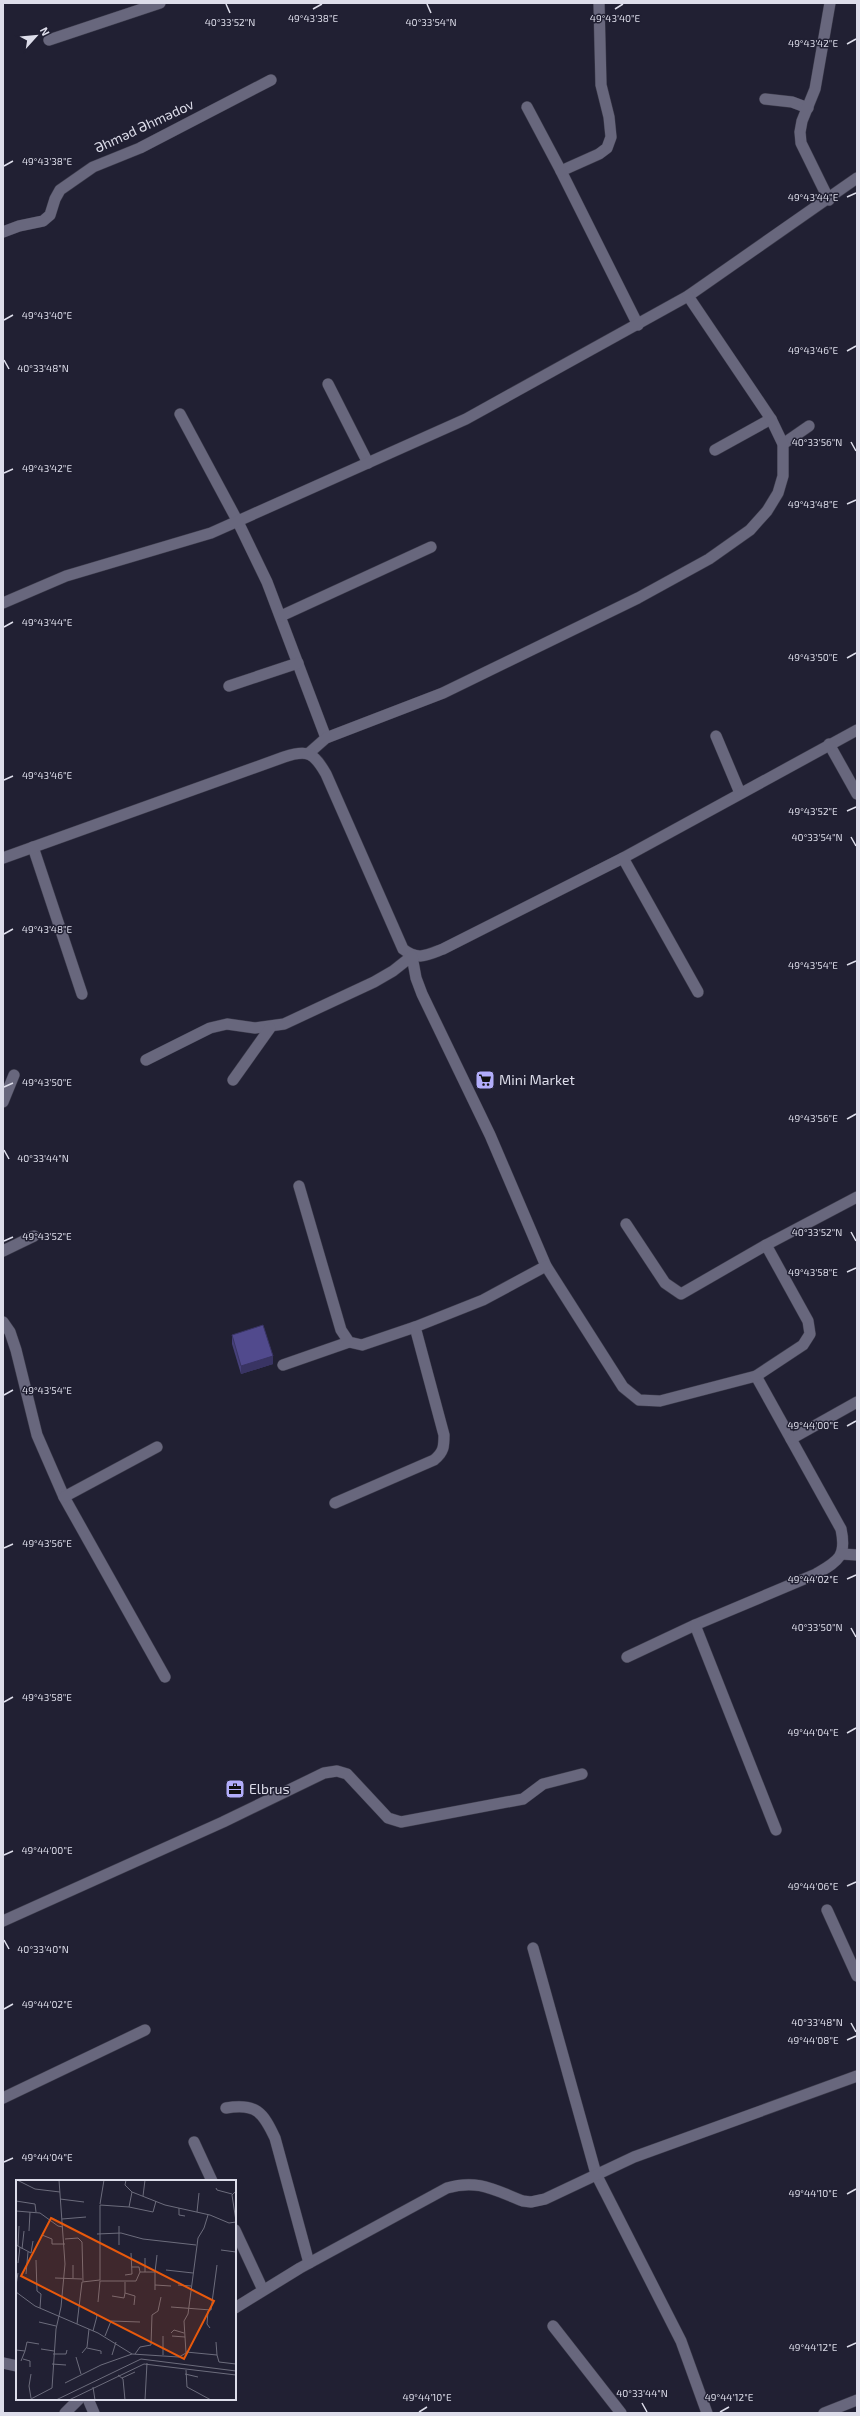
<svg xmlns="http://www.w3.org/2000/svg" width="860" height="2416" font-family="'Exo 2',sans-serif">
	<rect width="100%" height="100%" fill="#212033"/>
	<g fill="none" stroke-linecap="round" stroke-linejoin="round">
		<g stroke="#3d3c4c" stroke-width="12">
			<path id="service" d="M 283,1365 L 349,1342"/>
		</g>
		<g stroke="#3d3c4c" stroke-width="12">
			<g id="minor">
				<path d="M 599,3 L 601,85 L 609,117 L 611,137 L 607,148 L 599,154 L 561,171 L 638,325"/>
				<path d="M 49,40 L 160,3"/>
				<path d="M 765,99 L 792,102 L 808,108"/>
				<path d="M 527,107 L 561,171"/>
				<path d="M 829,200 L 801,143 L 800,132 L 802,121 L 815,89 L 830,3"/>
				<path d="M 3,232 L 19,226 L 43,221 L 50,215 L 55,199 L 60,190 L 93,167 L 140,148 L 271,80"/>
				<path d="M 328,384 L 368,463"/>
				<path d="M 180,414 L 238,522 L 267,582 L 326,738"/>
				<path d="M 783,444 L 809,426"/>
				<path d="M 715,450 L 771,419"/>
				<path d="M 3,603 L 66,576 L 211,533 L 466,419 L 688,296 L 857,178"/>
				<path d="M 281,616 L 431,547"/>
				<path d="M 229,686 L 298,663"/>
				<path d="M 716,736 L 740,793"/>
				<path d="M 829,744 L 857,794"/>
				<path d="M 309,753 L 326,738 L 443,693 L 638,598 L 709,559 L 750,530 L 767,511 L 778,493 L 783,476 L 783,444 L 771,419 L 688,296"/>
				<path d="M 33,847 L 82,994"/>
				<path d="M 3,858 L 284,757 C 308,749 314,753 326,774 L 403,949 C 418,961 427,955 443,949 L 623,858 L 857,730"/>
				<path d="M 623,858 L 698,992"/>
				<path d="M 146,1060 L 210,1028 L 227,1024 L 255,1028 L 284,1024 L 374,982 L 393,971 L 412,956 L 416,978 L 422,994 L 490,1135 L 546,1266 L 623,1387 L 639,1400 L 660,1401 L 756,1376 L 841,1529 C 847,1557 838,1561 816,1574 L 695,1625 L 627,1657"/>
				<path d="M 233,1080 L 270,1028"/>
				<path d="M 3,1102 L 14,1075"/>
				<path d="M 299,1186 L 341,1330 L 349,1342 L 362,1345 L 415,1327"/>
				<path d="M 626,1224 L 665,1283 L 681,1294 L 766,1245 L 857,1197"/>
				<path d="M 3,1251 L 34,1236"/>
				<path d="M 3,1322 L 10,1332 L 16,1350 L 37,1435 L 64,1497 L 165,1677"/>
				<path d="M 756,1376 L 803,1345 L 810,1334 L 808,1321 L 766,1245"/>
				<path d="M 791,1439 L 857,1402"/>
				<path d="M 64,1497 L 157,1447"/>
				<path d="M 335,1503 L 434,1460 C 444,1452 444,1446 444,1435 L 415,1327 L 483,1300 L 546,1266"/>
				<path d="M 842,1554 L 857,1555"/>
				<path d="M 695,1625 L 776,1830"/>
				<path d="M 827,1910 L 857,1976"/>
				<path d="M 3,1921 L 223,1822 L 324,1773 L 337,1771 L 347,1774 L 388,1818 L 401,1822 L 523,1799 L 543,1784 L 582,1774"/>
				<path d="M 533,1948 L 596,2174 L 681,2341 L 707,2413"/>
				<path d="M 3,2098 L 145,2030"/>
				<path d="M 226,2108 C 256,2103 263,2112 275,2138 L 309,2263"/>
				<path d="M 194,2142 L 212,2181"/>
				<path d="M 235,2230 L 263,2290"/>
				<path d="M 235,2308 L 300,2268 L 447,2188 C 478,2179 494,2190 523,2201 L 531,2202 L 545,2199 L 634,2157 L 857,2076"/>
				<path d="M 553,2326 L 621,2413"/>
				<path d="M 3,2363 L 17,2366"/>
				<path d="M 88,2399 L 94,2413"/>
				<path d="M 65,2413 L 79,2399"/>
				<path d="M 824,2413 L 857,2400"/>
			</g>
		</g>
		<use href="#service" stroke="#68677d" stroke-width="11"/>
		<use href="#minor" stroke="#68677d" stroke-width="11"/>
	</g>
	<path fill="#464079" d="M 232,1335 L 273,1364 L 241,1374 L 232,1344 Z"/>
	<path fill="#393463" d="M 273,1356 L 273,1364 L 241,1374 L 241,1366 Z"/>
	<path fill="#514a8d" stroke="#393463" d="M 263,1325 L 273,1356 L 241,1366 L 232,1335 Z"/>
	<path fill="none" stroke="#ddddea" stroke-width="1.5" d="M 226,4 L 230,13M 427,4 L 431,13M 313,9 L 322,4M 615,9 L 623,4M 847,44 L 856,39M 4,166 L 13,161M 847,197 L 856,193M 4,320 L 13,315M 847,351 L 856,346M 4,360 L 9,369M 851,442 L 856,451M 4,473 L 13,469M 847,504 L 856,500M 4,627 L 13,622M 847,658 L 856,653M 4,780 L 13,776M 847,811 L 856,807M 851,837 L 856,846M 4,934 L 13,929M 847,965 L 856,961M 4,1087 L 13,1083M 847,1119 L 856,1114M 4,1150 L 9,1159M 851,1232 L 856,1241M 4,1241 L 13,1237M 847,1272 L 856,1268M 4,1395 L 13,1390M 847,1426 L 856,1421M 4,1548 L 13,1544M 847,1579 L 856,1575M 851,1628 L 856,1637M 4,1702 L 13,1697M 847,1733 L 856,1728M 4,1855 L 13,1851M 847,1886 L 856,1882M 4,1940 L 9,1949M 4,2009 L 13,2004M 851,2023 L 856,2032M 847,2040 L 856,2036M 4,2162 L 13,2158M 847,2194 L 856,2189M 847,2347 L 856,2343M 642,2403 L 647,2412M 419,2412 L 427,2407M 720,2412 L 729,2407"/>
	<defs>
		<g id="supermarket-square" transform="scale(1)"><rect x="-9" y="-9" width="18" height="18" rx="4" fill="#b2adfa" stroke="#212033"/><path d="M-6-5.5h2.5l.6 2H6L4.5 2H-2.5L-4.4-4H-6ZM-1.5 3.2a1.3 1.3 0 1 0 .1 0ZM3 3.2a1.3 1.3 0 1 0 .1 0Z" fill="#111"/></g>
		<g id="office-square" transform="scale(1)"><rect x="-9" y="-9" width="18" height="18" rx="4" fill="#b2adfa" stroke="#212033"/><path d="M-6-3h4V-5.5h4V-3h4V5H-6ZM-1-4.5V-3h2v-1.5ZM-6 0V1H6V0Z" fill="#111"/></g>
	</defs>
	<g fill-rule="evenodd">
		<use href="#supermarket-square" x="485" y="1080"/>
		<use href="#office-square" x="235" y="1789"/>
	</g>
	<g text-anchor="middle" stroke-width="3" stroke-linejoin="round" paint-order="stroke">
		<g font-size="14" fill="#ddddea" stroke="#212033">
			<text transform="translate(144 126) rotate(-25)" y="5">Əhməd Əhmədov</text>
		</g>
		<g font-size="14" fill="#ddddea" stroke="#212033" text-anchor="start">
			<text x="499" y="1085">Mini Market</text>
			<text x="249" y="1794">Elbrus</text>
		</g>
	</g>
	<g transform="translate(16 2180)">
		<rect width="220" height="220" fill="#212033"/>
		<path fill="none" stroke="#6c6c7c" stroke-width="1" d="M 1,0 L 19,9 L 44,12M 200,8 L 201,10 L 216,14M 220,11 L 216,15 L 220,41M 116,12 L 149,25 L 194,35 L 213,43 L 220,42M 127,16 L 129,0M 44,19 L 68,22M 0,21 L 19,24 L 20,32M 84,24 L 88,0M 113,27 L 137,32 L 140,21M 163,28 L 163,35 L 169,36M 0,31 L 24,33 L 42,46 L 47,47M 181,32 L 183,13M 46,39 L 70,37M 13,51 L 14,32M 81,54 L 105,53 L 127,59 L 180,65M 26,55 L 36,59 L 36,64 L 49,64M 49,59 L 62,58 L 66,62 L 67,101M 0,65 L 15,73 L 17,61M 103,65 L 103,46M 2,66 L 3,46M 6,69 L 8,51M 205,70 L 220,72M 129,78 L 129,92M 20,80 L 21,111 L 25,114 L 24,128M 2,83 L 4,67M 116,87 L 123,87 L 124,92M 150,90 L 177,93M 139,92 L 141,75M 10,94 L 12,72M 109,95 L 116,94 L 115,73M 39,98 L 66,99M 57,98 L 57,85M 109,102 L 109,113 L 119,116 L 118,125M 0,105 L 2,93M 139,105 L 155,106M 162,105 L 175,106M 0,112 L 19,126 L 82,153 L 116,174M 96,116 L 108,118 L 109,113M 82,122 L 84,101 L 120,101 L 124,92 L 139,92 L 139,110M 155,127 L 195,130 L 201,85M 192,131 L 191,144 L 194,148M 23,142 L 40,146M 61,144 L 66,102 L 84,100 L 84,25 L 113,27 L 116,12 L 109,5 L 110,0M 77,151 L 81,136 L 78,132M 155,153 L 158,150 L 168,153M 89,156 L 95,141 L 124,142M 156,156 L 169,157M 200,162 L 201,175M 71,168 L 85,171 L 85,174M 25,169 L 38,171M 0,170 L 9,171 L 5,181M 9,171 L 11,162 L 23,164M 170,172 L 201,175 L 203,182 L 220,184M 66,173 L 71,167 L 73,149M 37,174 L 50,174 L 51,170M 119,174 L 124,167 L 135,165 L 136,135 L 142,131 L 145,117M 96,175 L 100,162M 147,175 L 147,156M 60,177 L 65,194M 7,179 L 14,181 L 14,187M 36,184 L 50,185M 170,190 L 171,207 L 195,220M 169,194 L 182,197M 102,195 L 107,199 L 109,220M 106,198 L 119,192M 49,203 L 85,185 L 116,174 L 163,177 L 170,173 L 168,141 L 172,134 L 182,58 L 188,48 L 192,35M 77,207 L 79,220M 15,218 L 13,206 L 15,194M 13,220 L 36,208 L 40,149 L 45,127 L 49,84 L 43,0M 40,220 L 125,179 L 220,191M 53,220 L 128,184 L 220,195M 129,220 L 131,183"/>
		<path fill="#e8590c" fill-opacity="0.15" stroke="#e8590c" stroke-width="2" d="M 35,38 L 198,121 L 168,179 L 5,96 Z"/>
		<rect width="220" height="220" fill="none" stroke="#ddddea" stroke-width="2"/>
	</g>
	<g font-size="10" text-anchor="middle" fill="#ddddea" stroke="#212033" stroke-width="3" stroke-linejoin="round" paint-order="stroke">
		<text x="313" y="22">49°43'38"E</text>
		<text x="615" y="22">49°43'40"E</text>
		<text x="230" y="26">40°33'52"N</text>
		<text x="431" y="26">40°33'54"N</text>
		<text x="813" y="47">49°43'42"E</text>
		<text x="47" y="165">49°43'38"E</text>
		<text x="813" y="201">49°43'44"E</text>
		<text x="47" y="319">49°43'40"E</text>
		<text x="813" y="354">49°43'46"E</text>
		<text x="43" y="372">40°33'48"N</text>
		<text x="817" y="446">40°33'56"N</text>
		<text x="47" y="472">49°43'42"E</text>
		<text x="813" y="508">49°43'48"E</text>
		<text x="47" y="626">49°43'44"E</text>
		<text x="813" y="661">49°43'50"E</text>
		<text x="47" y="779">49°43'46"E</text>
		<text x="813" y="815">49°43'52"E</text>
		<text x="817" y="841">40°33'54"N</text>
		<text x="47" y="933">49°43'48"E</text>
		<text x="813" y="969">49°43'54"E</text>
		<text x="47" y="1086">49°43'50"E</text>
		<text x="813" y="1122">49°43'56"E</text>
		<text x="43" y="1162">40°33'44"N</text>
		<text x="817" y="1236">40°33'52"N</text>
		<text x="47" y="1240">49°43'52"E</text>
		<text x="813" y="1276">49°43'58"E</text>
		<text x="47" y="1394">49°43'54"E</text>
		<text x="813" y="1429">49°44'00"E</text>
		<text x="47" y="1547">49°43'56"E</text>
		<text x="813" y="1583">49°44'02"E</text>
		<text x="817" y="1631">40°33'50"N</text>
		<text x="47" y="1701">49°43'58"E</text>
		<text x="813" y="1736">49°44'04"E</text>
		<text x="47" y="1854">49°44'00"E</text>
		<text x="813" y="1890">49°44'06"E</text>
		<text x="43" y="1953">40°33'40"N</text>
		<text x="47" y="2008">49°44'02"E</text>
		<text x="817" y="2026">40°33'48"N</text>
		<text x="813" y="2044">49°44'08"E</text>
		<text x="47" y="2161">49°44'04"E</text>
		<text x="813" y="2197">49°44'10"E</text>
		<text x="813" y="2351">49°44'12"E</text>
		<text x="642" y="2397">40°33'44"N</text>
		<text x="427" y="2401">49°44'10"E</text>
		<text x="729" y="2401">49°44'12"E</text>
	</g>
	<rect width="860" height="2416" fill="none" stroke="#ddddea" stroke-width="8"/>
	<g transform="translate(36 36) rotate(63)" stroke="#212033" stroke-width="3" paint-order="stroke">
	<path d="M0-3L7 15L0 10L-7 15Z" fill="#ddddea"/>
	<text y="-6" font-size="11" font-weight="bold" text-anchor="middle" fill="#ddddea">N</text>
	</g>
</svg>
